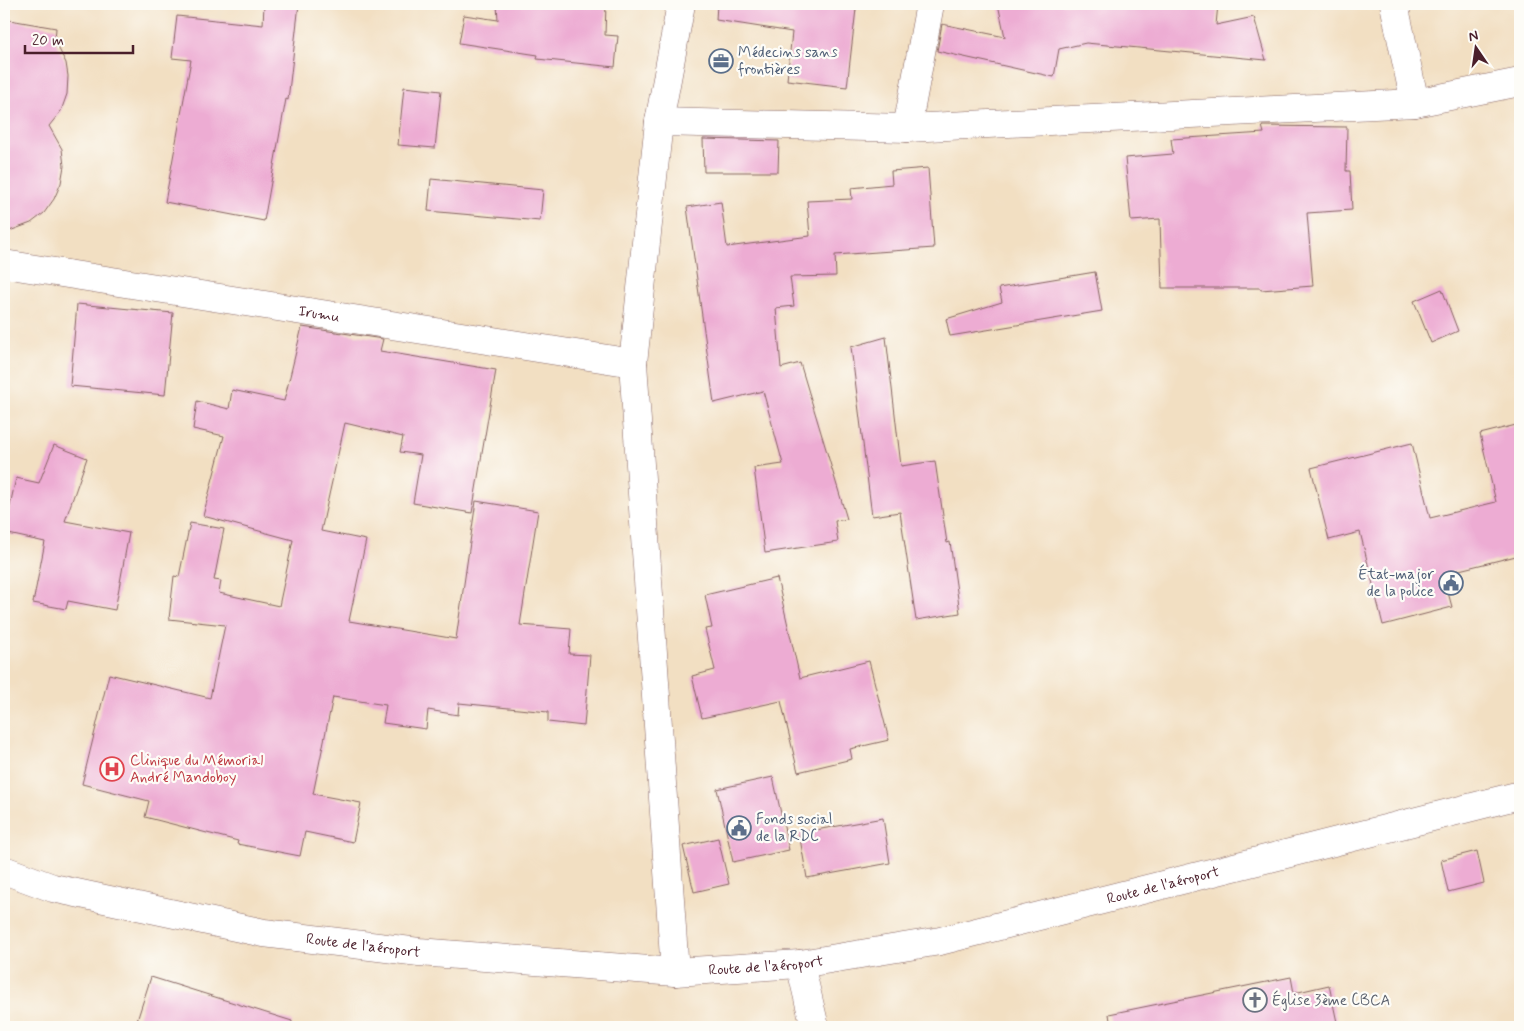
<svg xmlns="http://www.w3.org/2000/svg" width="1524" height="1031" font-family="Mynerve,sans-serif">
	<rect width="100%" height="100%" fill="#fdfcf7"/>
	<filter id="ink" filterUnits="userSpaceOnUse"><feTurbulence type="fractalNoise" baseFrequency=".02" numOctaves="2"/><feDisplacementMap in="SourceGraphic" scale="10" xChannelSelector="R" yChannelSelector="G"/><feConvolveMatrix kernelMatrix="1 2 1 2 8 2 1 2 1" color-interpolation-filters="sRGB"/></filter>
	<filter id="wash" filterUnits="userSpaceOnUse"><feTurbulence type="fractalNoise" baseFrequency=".0096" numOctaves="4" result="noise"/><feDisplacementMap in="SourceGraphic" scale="20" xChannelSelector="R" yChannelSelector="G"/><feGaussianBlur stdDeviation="1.12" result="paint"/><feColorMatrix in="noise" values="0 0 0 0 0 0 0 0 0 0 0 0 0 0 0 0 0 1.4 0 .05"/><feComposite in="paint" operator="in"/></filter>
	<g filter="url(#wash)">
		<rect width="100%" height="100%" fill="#f2dfc2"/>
		<g id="blocks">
			<g fill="#edacd3">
				<path d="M 264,4 L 299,4 L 288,100 L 286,99 L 264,221 L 165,202 L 191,60 L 172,58 L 177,16 L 263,25 Z"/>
				<path d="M 497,4 L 606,4 L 605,35 L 618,36 L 615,67 L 537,59 L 538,55 L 459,43 L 464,15 L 498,20 Z"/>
				<path d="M 717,4 L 806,4 L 856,9 L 847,87 L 787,80 L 792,32 L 716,20 Z"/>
				<path d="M 998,4 L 1218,4 L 1216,25 L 1254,17 L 1266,60 L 1086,43 L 1059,49 L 1054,77 L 937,51 L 942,24 L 1005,37 Z"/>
				<path d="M 4,19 L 56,28 L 55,41 L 66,63 L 68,76 L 67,94 L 61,111 L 49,126 L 62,149 L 64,166 L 61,183 L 54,199 L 44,213 L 31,223 L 4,233 Z"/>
				<path d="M 404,87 L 441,91 L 435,148 L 398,145 Z"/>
				<path d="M 1262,126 L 1347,127 L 1346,171 L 1350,171 L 1352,210 L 1307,213 L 1313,286 L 1261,290 L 1260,288 L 1162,288 L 1160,219 L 1131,221 L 1125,158 L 1173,154 L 1171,139 L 1264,133 Z"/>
				<path d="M 703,139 L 779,141 L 778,172 L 704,172 Z"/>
				<path d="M 928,168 L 934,248 L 835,255 L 836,276 L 790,277 L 794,306 L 776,308 L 781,368 L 800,363 L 847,519 L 835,521 L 838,542 L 765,553 L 754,468 L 783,464 L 763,391 L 714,403 L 687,207 L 721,202 L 727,247 L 810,236 L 807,201 L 852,199 L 851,188 L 892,184 L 891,171 Z"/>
				<path d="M 431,179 L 543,190 L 540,221 L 428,211 Z"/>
				<path d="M 1095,272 L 1102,311 L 950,336 L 946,319 L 1002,302 L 999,288 Z"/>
				<path d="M 1442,289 L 1458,331 L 1431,343 L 1414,301 Z"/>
				<path d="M 77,304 L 173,313 L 165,395 L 70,386 Z"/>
				<path d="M 302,327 L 383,339 L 380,351 L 496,370 L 472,513 L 413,503 L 421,455 L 400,452 L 403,437 L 345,423 L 321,531 L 366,540 L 349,621 L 456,639 L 476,501 L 538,511 L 520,625 L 571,629 L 569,654 L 590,655 L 584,726 L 548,722 L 548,712 L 459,703 L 458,715 L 428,710 L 426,729 L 383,723 L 386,705 L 333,697 L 313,794 L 361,803 L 353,842 L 305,832 L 300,856 L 237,844 L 238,841 L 145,817 L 149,801 L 82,784 L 109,674 L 210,698 L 225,625 L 169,619 L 174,576 L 179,577 L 190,523 L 224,529 L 214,580 L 221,581 L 219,593 L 279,606 L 293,540 L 203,516 L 224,436 L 193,429 L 197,401 L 229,409 L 232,390 L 284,401 Z"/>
				<path d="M 886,337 L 901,466 L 935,461 L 947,543 L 950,542 L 960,613 L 916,620 L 900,512 L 872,516 L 851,347 Z"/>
				<path d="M 1520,424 L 1520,555 L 1443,574 L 1452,607 L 1383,625 L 1360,532 L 1329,540 L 1311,468 L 1412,443 L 1430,518 L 1496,502 L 1480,434 Z"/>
				<path d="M 54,445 L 87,458 L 65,521 L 129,533 L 115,610 L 68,601 L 66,609 L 33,603 L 45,542 L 4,533 L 16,478 L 39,483 Z"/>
				<path d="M 777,578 L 800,678 L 869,661 L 889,740 L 850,749 L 852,759 L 798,772 L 781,701 L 702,718 L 692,676 L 715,670 L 705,629 L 712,628 L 705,595 Z"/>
				<path d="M 773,777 L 789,850 L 733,862 L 717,789 Z"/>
				<path d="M 883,818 L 890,863 L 807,878 L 799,833 Z"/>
				<path d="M 718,838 L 729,884 L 694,892 L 683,846 Z"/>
				<path d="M 1477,851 L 1484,883 L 1448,892 L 1441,860 Z"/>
				<path d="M 151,977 L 292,1021 L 291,1027 L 135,1027 Z"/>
				<path d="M 1291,977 L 1294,993 L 1329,985 L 1338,1027 L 1111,1027 L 1109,1014 Z"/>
			</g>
		</g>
	</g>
	<g filter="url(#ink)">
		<use href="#blocks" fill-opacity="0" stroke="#856260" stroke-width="1"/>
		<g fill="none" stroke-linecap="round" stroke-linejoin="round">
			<g stroke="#856260" stroke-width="29">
				<g id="street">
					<path d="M 1394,4 L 1415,103"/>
					<path d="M 659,122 L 907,128 L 1415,103 L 1520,82"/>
					<path d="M 907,128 L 930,4"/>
					<path id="s1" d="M 4,264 L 633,363"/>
					<path d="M 800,964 L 815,1027"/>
					<path d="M 675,972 L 633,363 L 659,122 L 681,4"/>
				</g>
			</g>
			<g stroke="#856260" stroke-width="29">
				<g id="secondary">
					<path id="s2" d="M 4,870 L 53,888 L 264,933 L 419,952 L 675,972 L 800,964 L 940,941 L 1520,795"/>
				</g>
			</g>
			<use href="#street" stroke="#fff" stroke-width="28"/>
			<use href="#secondary" stroke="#fff" stroke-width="28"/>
		</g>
	</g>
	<defs>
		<g id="office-ring" transform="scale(1.25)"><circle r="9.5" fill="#fdfcf7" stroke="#5c6f8a" stroke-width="1.5"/><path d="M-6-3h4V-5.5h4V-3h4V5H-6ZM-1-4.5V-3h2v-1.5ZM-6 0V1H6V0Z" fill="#5c6f8a"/></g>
		<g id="civic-ring" transform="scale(1.25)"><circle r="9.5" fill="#fdfcf7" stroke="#5c6f8a" stroke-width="1.5"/><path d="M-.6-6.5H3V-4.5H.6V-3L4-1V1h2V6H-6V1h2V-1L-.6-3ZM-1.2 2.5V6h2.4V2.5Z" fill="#5c6f8a"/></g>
		<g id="hospital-ring" transform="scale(1.25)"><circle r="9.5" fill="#fdfcf7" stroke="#e0444e" stroke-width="1.5"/><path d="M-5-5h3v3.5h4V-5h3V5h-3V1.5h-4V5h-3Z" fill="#e0444e"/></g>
		<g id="church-ring" transform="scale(1.25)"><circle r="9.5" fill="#fdfcf7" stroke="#6b7280" stroke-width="1.5"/><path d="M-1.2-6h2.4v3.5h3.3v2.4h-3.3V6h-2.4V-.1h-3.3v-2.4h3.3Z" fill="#6b7280"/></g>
	</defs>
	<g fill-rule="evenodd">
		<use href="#office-ring" x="721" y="61"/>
		<use href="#civic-ring" x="1451" y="583"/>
		<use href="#hospital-ring" x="112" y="769"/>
		<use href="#civic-ring" x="739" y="828"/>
		<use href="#church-ring" x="1255" y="1000"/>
	</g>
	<g text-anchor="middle" stroke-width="4.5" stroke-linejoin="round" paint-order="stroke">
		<g font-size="15" fill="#4e5e75" stroke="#fdfcf7" text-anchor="start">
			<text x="738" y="57">Médecins sans<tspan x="738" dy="17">frontières</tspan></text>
			<text x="1434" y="579" text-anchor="end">État-major<tspan x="1434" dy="17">de la police</tspan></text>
			<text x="756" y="824">Fonds social<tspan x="756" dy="17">de la RDC</tspan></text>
		</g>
		<g font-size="15" fill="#4a1f2b" stroke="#fdfcf7">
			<text dy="5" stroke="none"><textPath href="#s1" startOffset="319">Irumu</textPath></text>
			<text dy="5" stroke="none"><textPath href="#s2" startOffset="1178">Route de l'aéroport</textPath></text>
			<text dy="5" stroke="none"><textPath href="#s2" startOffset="368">Route de l'aéroport</textPath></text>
			<text dy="5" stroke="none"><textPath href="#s2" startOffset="772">Route de l'aéroport</textPath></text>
		</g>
		<g font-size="15" fill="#be3a42" stroke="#fdfcf7" text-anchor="start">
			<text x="130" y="765">Clinique du Mémorial<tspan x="130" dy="17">André Mandoboy</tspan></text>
		</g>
		<g font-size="15" fill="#5b616d" stroke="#fdfcf7" text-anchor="start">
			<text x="1272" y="1005">Église 3ème CBCA</text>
		</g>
	</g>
	<rect width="1524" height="1031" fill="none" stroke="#fdfcf7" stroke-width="20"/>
	<g transform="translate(1476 48) rotate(347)" stroke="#fdfcf7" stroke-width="4" paint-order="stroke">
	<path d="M0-4L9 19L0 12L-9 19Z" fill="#4a1f2b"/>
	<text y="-8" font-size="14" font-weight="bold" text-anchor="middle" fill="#4a1f2b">N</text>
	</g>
	<path d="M25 45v8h108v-8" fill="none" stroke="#4a1f2b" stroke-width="2.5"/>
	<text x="32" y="45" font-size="15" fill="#4a1f2b" stroke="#fdfcf7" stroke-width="4" paint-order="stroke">20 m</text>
</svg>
